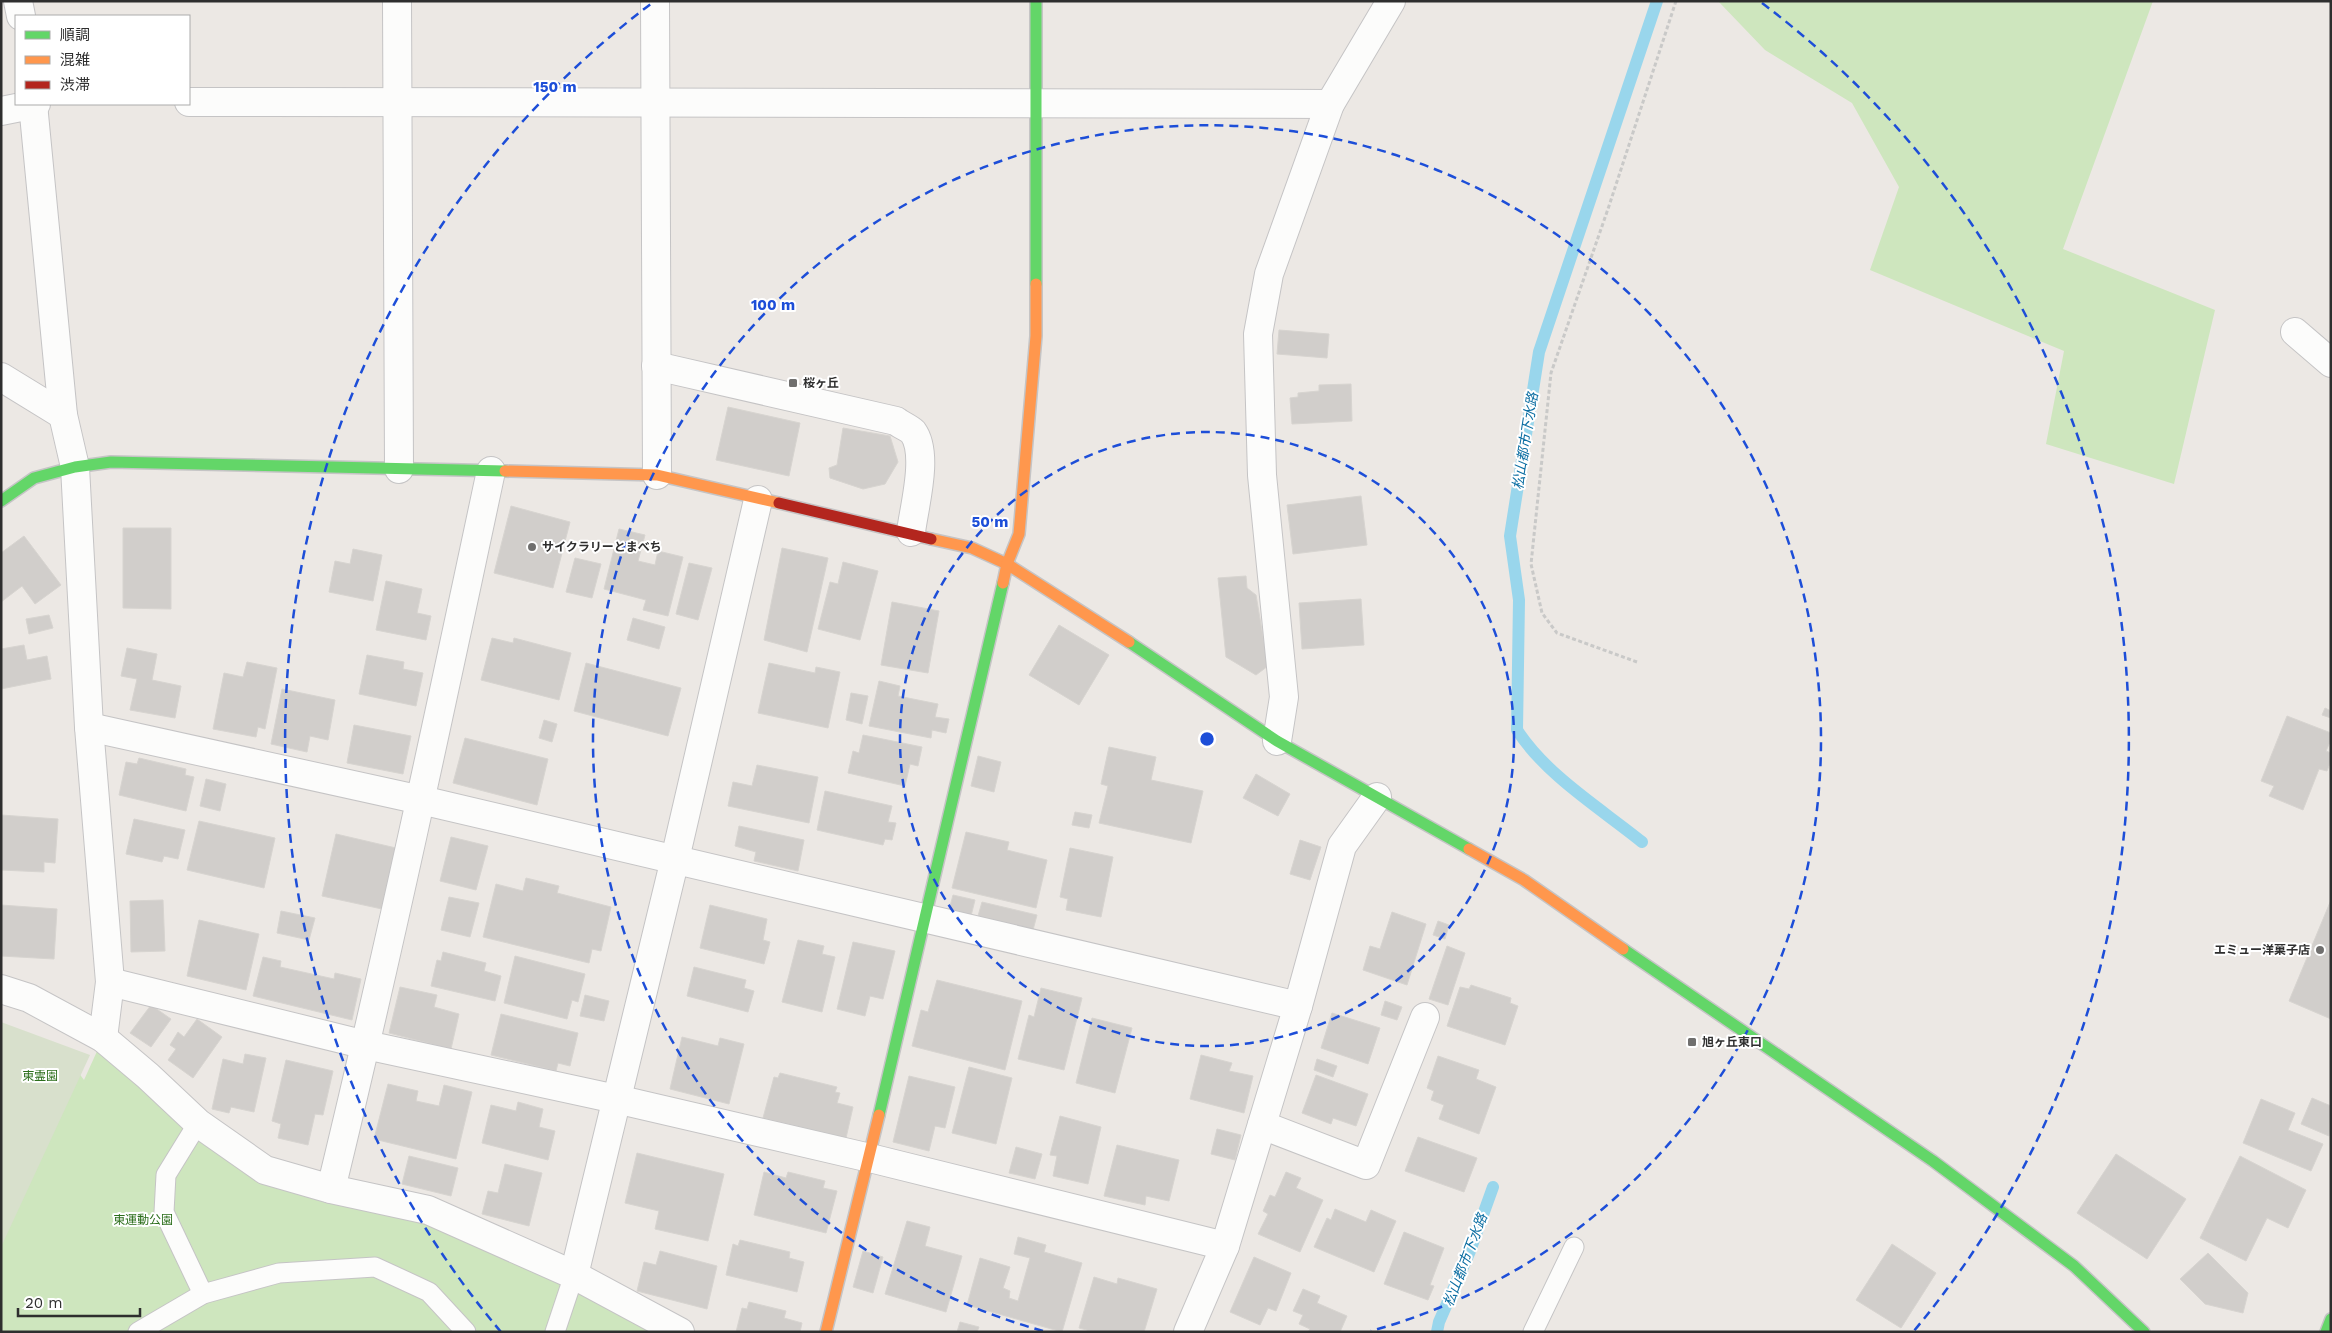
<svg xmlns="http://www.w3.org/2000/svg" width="2332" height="1333" font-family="'Work Sans','Noto Sans JP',sans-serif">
	<rect width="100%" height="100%" fill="#ece8e4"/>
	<g fill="#cee6be">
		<path d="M 1718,1 L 2153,1 L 2063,249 L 2215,310 L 2174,484 L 2046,444 L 2064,351 L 1870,270 L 1899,187 L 1852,103 L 1765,50 Z"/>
		<path d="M 1,1035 L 70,1061 L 84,1080 L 103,1038 L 265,1170 L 428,1210 L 680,1332 L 1,1332 Z"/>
	</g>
	<path fill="#d8e0cc" d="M 1,1022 L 90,1055 L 1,1247 Z"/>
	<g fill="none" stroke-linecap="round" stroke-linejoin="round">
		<g stroke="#99d6ec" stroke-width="12">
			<path d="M 1642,842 C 1600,808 1547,776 1517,730 L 1519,600 L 1510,536 L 1539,352 L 1657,1"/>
			<path d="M 1437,1332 L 1439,1322 L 1470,1251 L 1493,1187"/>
		</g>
	</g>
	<g fill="#d1cecb" stroke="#d7d4d0">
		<path d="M 1279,330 L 1329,334 L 1327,358 L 1277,354 Z"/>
		<path d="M 1351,384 L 1352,421 L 1292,424 L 1290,398 L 1298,397 L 1298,393 L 1319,391 L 1319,385 Z"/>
		<path d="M 728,407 L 800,423 L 789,476 L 716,460 Z"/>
		<path d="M 843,428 L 890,436 L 898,462 L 885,484 L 863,489 L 830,478 L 829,468 L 837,465 Z"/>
		<path d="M 1361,496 L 1367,545 L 1293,554 L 1287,505 Z"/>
		<path d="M 511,506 L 570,522 L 553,588 L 494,573 Z"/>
		<path d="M 123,528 L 171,528 L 171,609 L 123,608 Z"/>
		<path d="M 619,529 L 645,535 L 638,561 L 655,565 L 658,551 L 683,557 L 668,616 L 643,610 L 646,600 L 604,589 Z"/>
		<path d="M 24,536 L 61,585 L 35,604 L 22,586 L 1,602 L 1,553 Z"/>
		<path d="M 782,548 L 828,558 L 807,652 L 764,640 Z"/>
		<path d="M 353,549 L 382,555 L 373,601 L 329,592 L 335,561 L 350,564 Z"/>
		<path d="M 575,558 L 601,564 L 592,598 L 566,592 Z"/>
		<path d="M 843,562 L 878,571 L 860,640 L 818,629 L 830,582 L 838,584 Z"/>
		<path d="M 689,563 L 712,568 L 698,620 L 676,614 Z"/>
		<path d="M 1246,576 L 1247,588 L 1256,595 L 1268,666 L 1256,675 L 1226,657 L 1218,578 Z"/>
		<path d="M 386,581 L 422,589 L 417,613 L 431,616 L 426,640 L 376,630 Z"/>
		<path d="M 1361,599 L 1364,645 L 1302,649 L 1299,603 Z"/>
		<path d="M 892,602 L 939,611 L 928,673 L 881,665 Z"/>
		<path d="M 49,615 L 53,628 L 29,634 L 26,619 Z"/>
		<path d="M 633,618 L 665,627 L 659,649 L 627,640 Z"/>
		<path d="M 1059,625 L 1109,655 L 1079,705 L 1029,675 Z"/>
		<path d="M 492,638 L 513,643 L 514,638 L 571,653 L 559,700 L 481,680 Z"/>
		<path d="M 24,645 L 27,660 L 47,656 L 51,679 L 1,689 L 1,649 Z"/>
		<path d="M 127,648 L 157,654 L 152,680 L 181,686 L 175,718 L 130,710 L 137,679 L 121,676 Z"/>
		<path d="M 367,655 L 404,662 L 403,669 L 423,673 L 416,706 L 359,694 Z"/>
		<path d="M 247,662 L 277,668 L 265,729 L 258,727 L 256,737 L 213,729 L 224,673 L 243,677 Z"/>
		<path d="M 586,663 L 681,688 L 668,736 L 574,711 Z"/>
		<path d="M 769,663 L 815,673 L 816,667 L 840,672 L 828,728 L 758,713 Z"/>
		<path d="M 879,681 L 900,686 L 898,696 L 938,704 L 935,717 L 949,719 L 946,733 L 932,730 L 931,738 L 869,726 Z"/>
		<path d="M 282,689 L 335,700 L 328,740 L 310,736 L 307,752 L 271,744 Z"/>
		<path d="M 851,693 L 868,696 L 862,724 L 846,720 Z"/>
		<path d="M 2325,708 L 2331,711 L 2331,718 L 2322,715 Z"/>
		<path d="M 2287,716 L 2331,733 L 2331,740 L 2326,751 L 2331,753 L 2331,761 L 2327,771 L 2319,769 L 2303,810 L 2269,796 L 2274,786 L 2261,781 Z"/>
		<path d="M 544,720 L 557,724 L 552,742 L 539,738 Z"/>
		<path d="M 354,725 L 411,736 L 403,774 L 347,763 Z"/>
		<path d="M 863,735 L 922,747 L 918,766 L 910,764 L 905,786 L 848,773 L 853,751 L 859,753 Z"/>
		<path d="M 465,738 L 548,759 L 537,805 L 453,783 Z"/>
		<path d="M 1109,747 L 1156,757 L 1151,780 L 1203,791 L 1191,843 L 1099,823 L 1108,786 L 1101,784 Z"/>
		<path d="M 978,756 L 1001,762 L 994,792 L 971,786 Z"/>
		<path d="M 139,758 L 186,769 L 185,775 L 194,777 L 186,811 L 119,795 L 126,762 L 137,764 Z"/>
		<path d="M 757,765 L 818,777 L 809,823 L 728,806 L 733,782 L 752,786 Z"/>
		<path d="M 1256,774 L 1290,794 L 1278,816 L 1243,798 Z"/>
		<path d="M 206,779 L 226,784 L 220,811 L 200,806 Z"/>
		<path d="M 825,791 L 892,806 L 888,822 L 896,823 L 892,840 L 885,839 L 883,845 L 817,830 Z"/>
		<path d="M 1075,812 L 1092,815 L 1089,828 L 1072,825 Z"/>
		<path d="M 1,815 L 58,819 L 55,863 L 44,862 L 44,872 L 1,870 Z"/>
		<path d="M 134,819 L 185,830 L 178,859 L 164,856 L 162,862 L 126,854 Z"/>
		<path d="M 199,821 L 275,838 L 264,888 L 187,870 Z"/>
		<path d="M 739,826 L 804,840 L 798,871 L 754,861 L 756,852 L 735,846 Z"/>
		<path d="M 966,832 L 1009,842 L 1007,850 L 1047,860 L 1036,908 L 952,888 Z"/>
		<path d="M 336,834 L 396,848 L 382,909 L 322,896 Z"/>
		<path d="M 451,837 L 488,846 L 476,890 L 440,881 Z"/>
		<path d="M 1300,840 L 1321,847 L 1310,880 L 1290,874 Z"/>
		<path d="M 1070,848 L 1113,857 L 1101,917 L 1066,910 L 1068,899 L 1060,897 Z"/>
		<path d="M 526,878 L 559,886 L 557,893 L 611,907 L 601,951 L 592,949 L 589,963 L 483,937 L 496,884 L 523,891 Z"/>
		<path d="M 953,895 L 975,900 L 971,916 L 949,910 Z"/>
		<path d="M 449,897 L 479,903 L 470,937 L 441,930 Z"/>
		<path d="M 163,900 L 165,951 L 131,952 L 130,901 Z"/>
		<path d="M 2331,900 L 2331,1019 L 2289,1001 Z"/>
		<path d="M 982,902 L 1037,915 L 1033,930 L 978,916 Z"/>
		<path d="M 1,905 L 57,909 L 54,959 L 1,956 Z"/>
		<path d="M 710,905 L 767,919 L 763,940 L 770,942 L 764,964 L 700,948 Z"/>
		<path d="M 281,911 L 315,918 L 309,940 L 277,933 Z"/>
		<path d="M 1392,912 L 1426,924 L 1407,985 L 1363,970 L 1370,946 L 1380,949 Z"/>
		<path d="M 199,920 L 259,934 L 246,990 L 187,976 Z"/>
		<path d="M 1438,921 L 1449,925 L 1445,939 L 1433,935 Z"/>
		<path d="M 798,940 L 824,946 L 822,954 L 835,957 L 822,1012 L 782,1002 Z"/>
		<path d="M 853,942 L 895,951 L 883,999 L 870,996 L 865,1016 L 837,1009 Z"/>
		<path d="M 1447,946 L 1465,953 L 1448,1005 L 1429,999 Z"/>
		<path d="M 443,952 L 486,963 L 484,971 L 501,976 L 495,1001 L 431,986 L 437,960 L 441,961 Z"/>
		<path d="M 515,956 L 585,974 L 578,1002 L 572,1000 L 567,1019 L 504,1003 Z"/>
		<path d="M 263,957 L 281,961 L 280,967 L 334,979 L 335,973 L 361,979 L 352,1020 L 253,996 Z"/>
		<path d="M 694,967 L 746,980 L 744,988 L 754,991 L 748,1012 L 687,996 Z"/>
		<path d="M 937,980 L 1022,1001 L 1005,1070 L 912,1046 L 921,1010 L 928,1012 Z"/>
		<path d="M 1471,985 L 1511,998 L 1510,1003 L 1518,1006 L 1505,1045 L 1447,1026 L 1460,987 L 1469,989 Z"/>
		<path d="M 400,987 L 437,995 L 434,1007 L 459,1014 L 451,1049 L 389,1033 Z"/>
		<path d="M 1041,988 L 1082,998 L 1064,1070 L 1018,1059 L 1029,1015 L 1034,1017 Z"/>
		<path d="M 585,995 L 609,1001 L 604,1021 L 580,1016 Z"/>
		<path d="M 1385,1001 L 1402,1007 L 1397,1020 L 1381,1015 Z"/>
		<path d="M 151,1005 L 171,1019 L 151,1047 L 130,1033 Z"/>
		<path d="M 1332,1013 L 1380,1028 L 1368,1064 L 1321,1048 Z"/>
		<path d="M 501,1014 L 578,1033 L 570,1066 L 558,1063 L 556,1071 L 491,1055 Z"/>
		<path d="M 1092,1018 L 1132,1028 L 1115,1093 L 1076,1083 Z"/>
		<path d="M 197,1019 L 222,1037 L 193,1078 L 168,1060 L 176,1049 L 170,1045 L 178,1032 L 184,1037 Z"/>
		<path d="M 682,1037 L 718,1046 L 720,1038 L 744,1044 L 729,1104 L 670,1089 Z"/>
		<path d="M 245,1054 L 266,1058 L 254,1112 L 231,1107 L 229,1113 L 212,1109 L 223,1059 L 243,1064 Z"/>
		<path d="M 1201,1055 L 1232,1063 L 1229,1071 L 1253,1076 L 1244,1113 L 1190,1099 Z"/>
		<path d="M 1438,1056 L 1479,1070 L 1476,1079 L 1496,1087 L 1479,1134 L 1439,1119 L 1444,1105 L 1431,1100 L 1434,1091 L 1427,1088 Z"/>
		<path d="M 1317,1059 L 1337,1066 L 1333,1077 L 1314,1070 Z"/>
		<path d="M 286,1060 L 333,1071 L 323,1115 L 315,1114 L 308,1145 L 278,1138 L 281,1124 L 272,1121 Z"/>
		<path d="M 969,1067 L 1012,1078 L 996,1144 L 952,1133 Z"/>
		<path d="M 780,1073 L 837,1087 L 835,1092 L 840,1093 L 837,1103 L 853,1107 L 846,1138 L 763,1118 L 774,1077 L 778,1078 Z"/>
		<path d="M 1316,1075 L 1368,1094 L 1356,1126 L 1333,1118 L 1331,1124 L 1302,1113 Z"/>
		<path d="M 909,1076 L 955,1087 L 945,1128 L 935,1126 L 929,1151 L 893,1142 Z"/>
		<path d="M 388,1084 L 418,1091 L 416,1101 L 439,1106 L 444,1085 L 472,1092 L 456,1159 L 374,1139 Z"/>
		<path d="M 2312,1098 L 2331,1106 L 2329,1136 L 2301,1124 Z"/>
		<path d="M 2261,1099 L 2295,1113 L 2288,1130 L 2323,1144 L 2311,1171 L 2243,1143 Z"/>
		<path d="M 518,1102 L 543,1109 L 539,1127 L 555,1131 L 548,1160 L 482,1143 L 491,1105 L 516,1111 Z"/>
		<path d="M 1060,1116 L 1101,1127 L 1088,1184 L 1053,1176 L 1057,1156 L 1050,1155 Z"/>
		<path d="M 1217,1129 L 1241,1135 L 1235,1160 L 1211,1154 Z"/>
		<path d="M 1418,1137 L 1477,1158 L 1464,1192 L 1405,1171 Z"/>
		<path d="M 1117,1145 L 1179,1160 L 1169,1201 L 1146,1196 L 1145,1205 L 1104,1196 Z"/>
		<path d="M 1016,1147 L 1042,1154 L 1035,1179 L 1009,1173 Z"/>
		<path d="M 637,1153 L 724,1174 L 708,1241 L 655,1229 L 659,1211 L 625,1203 Z"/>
		<path d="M 2116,1154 L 2186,1199 L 2147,1259 L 2077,1213 Z"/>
		<path d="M 409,1156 L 458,1168 L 451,1196 L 402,1184 Z"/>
		<path d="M 2240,1156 L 2306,1190 L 2288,1228 L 2267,1218 L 2246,1261 L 2200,1238 Z"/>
		<path d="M 505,1164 L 542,1173 L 529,1226 L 482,1214 L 488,1191 L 498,1193 Z"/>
		<path d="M 764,1172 L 786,1178 L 788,1172 L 825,1181 L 823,1188 L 837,1191 L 826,1233 L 754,1215 Z"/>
		<path d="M 1286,1172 L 1301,1178 L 1296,1188 L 1323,1200 L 1300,1252 L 1258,1234 L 1268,1214 L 1263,1211 L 1270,1195 L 1275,1197 Z"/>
		<path d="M 1335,1209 L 1366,1222 L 1371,1210 L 1396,1221 L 1374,1272 L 1314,1247 L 1327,1218 L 1331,1220 Z"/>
		<path d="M 907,1221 L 930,1227 L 925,1246 L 962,1256 L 946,1312 L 885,1294 Z"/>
		<path d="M 1404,1232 L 1444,1248 L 1430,1285 L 1434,1286 L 1428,1300 L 1384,1284 Z"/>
		<path d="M 1018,1237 L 1046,1245 L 1044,1252 L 1082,1263 L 1062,1332 L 967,1305 L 980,1258 L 1010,1267 L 1003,1288 L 1010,1291 L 1009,1298 L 1018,1301 L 1030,1258 L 1014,1254 Z"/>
		<path d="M 740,1240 L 790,1252 L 789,1258 L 804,1262 L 797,1292 L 726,1275 L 733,1244 L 738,1246 Z"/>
		<path d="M 1892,1244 L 1936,1273 L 1901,1328 L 1856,1300 Z"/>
		<path d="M 660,1251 L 717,1266 L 707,1309 L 637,1291 L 644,1262 L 656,1265 Z"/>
		<path d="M 863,1251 L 883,1257 L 873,1293 L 853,1287 Z"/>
		<path d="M 2208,1253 L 2248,1293 L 2243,1313 L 2205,1304 L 2180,1279 Z"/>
		<path d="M 1254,1257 L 1291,1273 L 1276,1311 L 1268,1308 L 1260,1325 L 1230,1312 Z"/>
		<path d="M 1094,1277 L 1117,1284 L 1118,1278 L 1157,1289 L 1144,1332 L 1094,1332 L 1079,1328 Z"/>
		<path d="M 1303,1289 L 1320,1296 L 1317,1303 L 1347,1316 L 1340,1332 L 1308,1332 L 1310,1329 L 1299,1324 L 1303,1315 L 1293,1311 Z"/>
		<path d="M 749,1302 L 786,1311 L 784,1318 L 802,1323 L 800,1332 L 736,1332 L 742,1308 L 747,1309 Z"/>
		<path d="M 960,1322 L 979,1327 L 977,1332 L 957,1332 Z"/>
	</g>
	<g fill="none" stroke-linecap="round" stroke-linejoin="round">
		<g stroke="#c5c4c5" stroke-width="21">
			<g id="lane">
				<path d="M 198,1123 L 166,1175 L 164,1212 L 203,1294"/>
				<path d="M 138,1332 L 203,1294 L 279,1273 L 375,1267 L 429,1292 L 466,1332"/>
				<path d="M 555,1332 L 574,1275"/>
				<path d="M 1533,1332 L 1574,1247"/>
			</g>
		</g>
		<g stroke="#c5c4c5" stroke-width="30">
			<g id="street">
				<path d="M 18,1 L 21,16"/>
				<path d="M 397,1 L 399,469"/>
				<path d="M 655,1 L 657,475"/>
				<path d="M 189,102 C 569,100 950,105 1330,104"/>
				<path d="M 33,104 L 63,415 L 75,467 L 89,727 L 110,982 L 103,1038"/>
				<path d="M 1,111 L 36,104"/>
				<path d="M 2295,332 L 2331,363"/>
				<path d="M 656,366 L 896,421 C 901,425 909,428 913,432 C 929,454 914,507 911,532"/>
				<path d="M 1,377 L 63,415"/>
				<path d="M 89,727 L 421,800 L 1298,1006"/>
				<path d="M 1277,741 L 1284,697 L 1262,475 L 1258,334 L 1269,274 L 1330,104 L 1391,1"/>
				<path d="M 110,982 L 366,1045 L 616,1099 L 870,1158 L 1225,1246"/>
				<path d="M 1,989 L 29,998 L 103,1038 L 148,1076 L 198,1123 L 265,1170 L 331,1189 L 428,1210 L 574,1275 L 680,1332"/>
				<path d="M 1262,1125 L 1366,1165 L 1425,1017"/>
				<path d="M 331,1189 C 389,950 440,711 491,471"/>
				<path d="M 574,1275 L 675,859 L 758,500"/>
				<path d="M 1188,1332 L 1225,1246 L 1298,1006 L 1342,846 L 1377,797"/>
			</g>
		</g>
		<g stroke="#c5c4c5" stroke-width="14">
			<g id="fast">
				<path d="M 1036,1 L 1036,284"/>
				<path d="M 1,501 L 34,478 L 75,467 L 111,462 L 505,471"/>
				<path d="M 1129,642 L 1277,741 L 1469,849"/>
				<path d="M 1623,949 L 1933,1161 L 2074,1266 L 2144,1332"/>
				<path d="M 879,1115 L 1003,583"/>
				<path d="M 2326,1332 L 2331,1319"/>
			</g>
		</g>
		<g stroke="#c5c4c5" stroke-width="14">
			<g id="slow">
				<path d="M 505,471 L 657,475 L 779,503"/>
				<path d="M 931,539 L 972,548 L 1007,564 L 1129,642"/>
				<path d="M 1003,583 L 1007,564 L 1019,534 L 1036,336 L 1036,284"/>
				<path d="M 1469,849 L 1524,880 L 1623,949"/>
				<path d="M 826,1332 L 879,1115"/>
			</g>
		</g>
		<g stroke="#c5c4c5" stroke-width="14">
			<path id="jam" d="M 779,503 L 931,539"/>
		</g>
		<path stroke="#c9c9c8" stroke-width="3" stroke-dasharray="4 2.5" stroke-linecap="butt" d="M 1637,662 L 1557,633 L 1542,613 L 1531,564 L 1551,373 L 1609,206 L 1676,1"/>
		<use href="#lane" stroke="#fcfcfb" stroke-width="19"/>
		<use href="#street" stroke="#fcfcfb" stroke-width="28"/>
		<use href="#fast" stroke="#63d668" stroke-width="11"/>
		<use href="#slow" stroke="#ff974d" stroke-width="11"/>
		<use href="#jam" stroke="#b3261e" stroke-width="11"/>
	</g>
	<g fill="none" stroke="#1d4ed8" stroke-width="2.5" stroke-dasharray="9 6">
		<circle cx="1207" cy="739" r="307"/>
		<path d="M1043 1331A614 614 0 1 1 1371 1331"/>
		<path d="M501 1332A922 922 0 0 1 652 3M1762 3A922 922 0 0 1 1913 1332"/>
	</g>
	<g fill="#706f6e" stroke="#fff" stroke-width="2">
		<rect x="788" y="378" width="10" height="10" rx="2.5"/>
		<circle cx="532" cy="547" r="5"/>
		<circle cx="2320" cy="950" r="5"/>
		<rect x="1687" y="1037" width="10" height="10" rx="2.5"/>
	</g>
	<g text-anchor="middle" stroke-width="4" stroke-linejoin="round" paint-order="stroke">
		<g font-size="12" font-weight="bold" fill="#2e2e2e" stroke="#fff" text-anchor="start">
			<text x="803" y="387">桜ヶ丘</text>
			<text x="542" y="551">サイクラリーとまべち</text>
			<text x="2310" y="954" text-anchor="end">エミュー洋菓子店</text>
			<text x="1702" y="1046">旭ヶ丘東口</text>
		</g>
		<g font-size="12" fill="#2c6e1b" stroke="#fff">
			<text x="40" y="1080">東霊園</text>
			<text x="143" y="1224">東運動公園</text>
		</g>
		<g font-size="14" font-style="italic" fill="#0d6fa3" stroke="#fff">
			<text transform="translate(1525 441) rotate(-81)" y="5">松山都市下水路</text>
			<text transform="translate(1465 1260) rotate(-69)" y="5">松山都市下水路</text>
		</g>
	</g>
	<circle cx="1207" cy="739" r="8" fill="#1d4ed8" stroke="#fff" stroke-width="2.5"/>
	<g font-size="15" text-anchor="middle" font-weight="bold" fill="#1d4ed8" stroke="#fff" stroke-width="4" stroke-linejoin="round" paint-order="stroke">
		<text x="555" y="92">150 m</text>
		<text x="773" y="310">100 m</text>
		<text x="990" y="527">50 m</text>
	</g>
	<rect width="2332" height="1333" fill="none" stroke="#2e2e2e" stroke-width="5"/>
	<rect x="15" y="15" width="175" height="90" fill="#ffffff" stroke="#ababab"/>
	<rect x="25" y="31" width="25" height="8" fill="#63d668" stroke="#ababab"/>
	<text x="60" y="40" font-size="15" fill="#2e2e2e">順調</text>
	<rect x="25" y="56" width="25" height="8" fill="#ff974d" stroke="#ababab"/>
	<text x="60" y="65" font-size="15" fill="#2e2e2e">混雑</text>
	<rect x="25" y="81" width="25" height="8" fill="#b3261e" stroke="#ababab"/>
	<text x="60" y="90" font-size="15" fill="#2e2e2e">渋滞</text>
	<path d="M18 1308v8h122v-8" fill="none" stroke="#2e2e2e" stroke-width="2.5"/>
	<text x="25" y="1308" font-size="15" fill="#2e2e2e" stroke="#ffffff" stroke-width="4" paint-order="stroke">20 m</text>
</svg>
